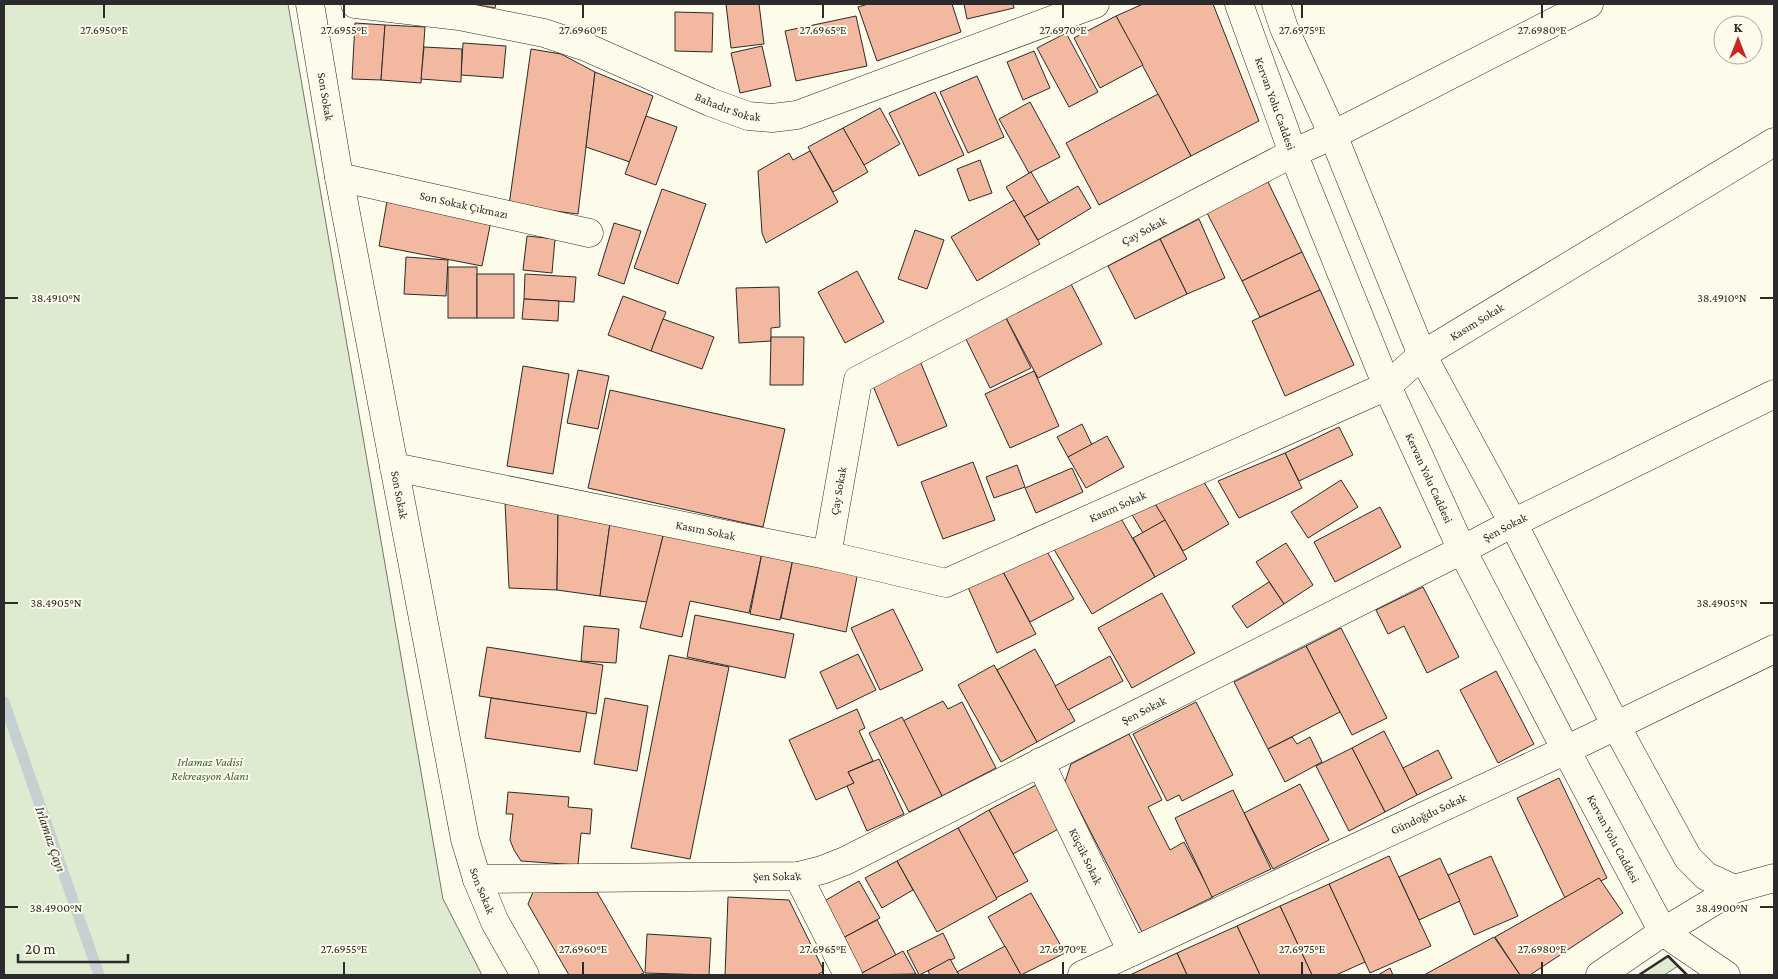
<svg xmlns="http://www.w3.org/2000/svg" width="1778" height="979" font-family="'Crimson Pro',serif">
	<rect width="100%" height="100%" fill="#fdfbea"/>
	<g fill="#deebd1" stroke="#74746e">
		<path d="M 4,4 L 288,4 L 443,899 L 482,975 L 4,975 Z"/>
		<path d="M 1668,956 L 1678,966 L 1664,975 L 1639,975 Z"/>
	</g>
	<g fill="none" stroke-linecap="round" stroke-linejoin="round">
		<path stroke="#c7d0d0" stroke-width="11" d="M 4,702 L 99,975"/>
	</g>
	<g fill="#f2b8a0" stroke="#2b2b2b">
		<path d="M 472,4 L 496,4 L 495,8 Z"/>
		<path d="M 726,4 L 759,4 L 764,44 L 731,48 Z"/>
		<path d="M 868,4 L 952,4 L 961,32 L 877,61 L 858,7 Z"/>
		<path d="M 964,4 L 1013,4 L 1014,8 L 967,19 Z"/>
		<path d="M 1143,4 L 1213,4 L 1259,121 L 1191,156 L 1116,16 Z"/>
		<path d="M 675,12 L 713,13 L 712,52 L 675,51 Z"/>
		<path d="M 856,16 L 867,66 L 796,81 L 785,31 Z"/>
		<path d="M 1116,16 L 1143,65 L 1100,88 L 1074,38 Z"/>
		<path d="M 355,23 L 385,25 L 381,80 L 352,79 Z"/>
		<path d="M 385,25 L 425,27 L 421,83 L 381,80 Z"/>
		<path d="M 1066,33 L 1098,92 L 1069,107 L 1037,48 Z"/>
		<path d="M 463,43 L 506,46 L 503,78 L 461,75 Z"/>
		<path d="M 762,46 L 771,86 L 740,93 L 731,53 Z"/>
		<path d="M 424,47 L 462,49 L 461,82 L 421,79 Z"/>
		<path d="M 531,49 L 561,54 L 595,72 L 578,214 L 509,205 Z"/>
		<path d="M 1034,51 L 1050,88 L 1023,100 L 1007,62 Z"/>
		<path d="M 595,72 L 653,96 L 630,162 L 586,147 Z"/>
		<path d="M 977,76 L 1004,137 L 968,153 L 940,92 Z"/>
		<path d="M 935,92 L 964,155 L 919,176 L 889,113 Z"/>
		<path d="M 1158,94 L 1191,156 L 1099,205 L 1066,143 Z"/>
		<path d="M 1030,102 L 1060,157 L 1029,173 L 999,119 Z"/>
		<path d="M 880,108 L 900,144 L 864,165 L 843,128 Z"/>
		<path d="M 646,116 L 677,127 L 656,185 L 625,174 Z"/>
		<path d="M 843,128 L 868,172 L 833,192 L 808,147 Z"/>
		<path d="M 810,151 L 838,202 L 766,243 L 762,233 L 758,171 L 789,153 L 793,160 Z"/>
		<path d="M 980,160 L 992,193 L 969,201 L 957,169 Z"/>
		<path d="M 1031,172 L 1049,203 L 1024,217 L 1006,187 Z"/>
		<path d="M 1268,182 L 1302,252 L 1242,281 L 1206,211 Z"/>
		<path d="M 1078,186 L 1091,208 L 1038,240 L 1024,217 Z"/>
		<path d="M 662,189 L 706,204 L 678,284 L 634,268 Z"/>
		<path d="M 388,196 L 492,216 L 482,266 L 379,246 Z"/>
		<path d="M 1014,200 L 1040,244 L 977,281 L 951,237 Z"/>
		<path d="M 1199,219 L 1225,278 L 1187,294 L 1160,239 Z"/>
		<path d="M 614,223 L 641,231 L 624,284 L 598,275 Z"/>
		<path d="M 915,230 L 944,240 L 927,289 L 898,279 Z"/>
		<path d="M 527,236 L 555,239 L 552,273 L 523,270 Z"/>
		<path d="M 1160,239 L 1187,294 L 1135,319 L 1108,266 Z"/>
		<path d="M 1302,252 L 1320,290 L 1260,317 L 1242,281 Z"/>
		<path d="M 406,257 L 448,260 L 446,296 L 404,294 Z"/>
		<rect x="448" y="267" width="29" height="51"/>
		<path d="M 857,271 L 884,322 L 845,343 L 818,292 Z"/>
		<rect x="477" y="274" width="37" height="44"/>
		<path d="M 525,274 L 576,277 L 574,302 L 524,299 Z"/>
		<path d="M 1070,282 L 1102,344 L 1038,378 L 1005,316 Z"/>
		<path d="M 779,287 L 780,327 L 771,328 L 771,341 L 739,343 L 736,288 Z"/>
		<path d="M 1320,290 L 1354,365 L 1285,396 L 1252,321 Z"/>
		<path d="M 623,296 L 666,312 L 651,351 L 608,335 Z"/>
		<path d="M 524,299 L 559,301 L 558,321 L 522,319 Z"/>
		<path d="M 1005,316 L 1031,368 L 990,388 L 960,327 Z"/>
		<path d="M 663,319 L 714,337 L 702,369 L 651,351 Z"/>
		<path d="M 771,337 L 804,337 L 803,385 L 770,385 Z"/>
		<path d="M 920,361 L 947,426 L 898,446 L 871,381 Z"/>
		<path d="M 523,366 L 569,374 L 553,474 L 507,466 Z"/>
		<path d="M 578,370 L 609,376 L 598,429 L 567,423 Z"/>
		<path d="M 1034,371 L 1059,426 L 1010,448 L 985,394 Z"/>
		<path d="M 610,390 L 785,429 L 763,527 L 588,488 Z"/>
		<path d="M 1082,424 L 1092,445 L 1068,457 L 1057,437 Z"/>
		<path d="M 1339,427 L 1353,455 L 1299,481 L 1285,453 Z"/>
		<path d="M 1107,436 L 1124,467 L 1086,488 L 1068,457 Z"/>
		<path d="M 1285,453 L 1302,488 L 1239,518 L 1218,481 Z"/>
		<path d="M 973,462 L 995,520 L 943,539 L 921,482 Z"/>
		<path d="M 1017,465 L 1025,487 L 994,498 L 986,477 Z"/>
		<path d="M 1072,468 L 1083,492 L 1036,513 L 1025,488 Z"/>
		<path d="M 1198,472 L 1229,524 L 1183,551 L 1152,499 Z"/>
		<path d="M 1341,480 L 1358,507 L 1308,538 L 1291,512 Z"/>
		<path d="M 1152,499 L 1165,520 L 1143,533 L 1131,513 Z"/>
		<path d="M 505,502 L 558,513 L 557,590 L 509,588 Z"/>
		<path d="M 1380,507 L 1401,547 L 1335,582 L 1314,542 Z"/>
		<path d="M 1116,510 L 1155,577 L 1092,614 L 1052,546 Z"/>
		<path d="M 558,513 L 610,523 L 600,596 L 557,590 Z"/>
		<path d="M 1165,520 L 1187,559 L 1155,577 L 1133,538 Z"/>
		<path d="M 610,523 L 664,532 L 647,602 L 600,596 Z"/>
		<path d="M 664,532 L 762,553 L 749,613 L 690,601 L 682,637 L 640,628 Z"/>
		<path d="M 1286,543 L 1313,585 L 1284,604 L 1256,562 Z"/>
		<path d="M 1045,548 L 1074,599 L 1030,622 L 1002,570 Z"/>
		<path d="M 762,553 L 793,559 L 780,620 L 750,614 Z"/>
		<path d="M 793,559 L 858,572 L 846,632 L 781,618 Z"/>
		<path d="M 1002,570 L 1036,634 L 997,653 L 967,585 Z"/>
		<path d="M 1269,582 L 1284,604 L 1247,628 L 1232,606 Z"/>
		<path d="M 1423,587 L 1459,657 L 1427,673 L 1404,626 L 1388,634 L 1376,610 Z"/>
		<path d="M 1162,593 L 1195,653 L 1132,688 L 1098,628 Z"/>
		<path d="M 893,609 L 923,670 L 880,690 L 851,628 Z"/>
		<path d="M 695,615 L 794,634 L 785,678 L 687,657 Z"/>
		<path d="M 584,626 L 619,629 L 616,663 L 581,661 Z"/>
		<path d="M 1341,628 L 1387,718 L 1352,735 L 1306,646 Z"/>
		<path d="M 1306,646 L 1340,712 L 1268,749 L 1234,682 Z"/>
		<path d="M 487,647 L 603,665 L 596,714 L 479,696 Z"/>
		<path d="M 1035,649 L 1075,721 L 1037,742 L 997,670 Z"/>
		<path d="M 858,654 L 876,690 L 837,709 L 820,672 Z"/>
		<path d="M 669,655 L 729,667 L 690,859 L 631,848 Z"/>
		<path d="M 1110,656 L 1123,681 L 1068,710 L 1055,686 Z"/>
		<path d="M 994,665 L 1037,742 L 1001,762 L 958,685 Z"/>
		<path d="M 1496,671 L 1534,744 L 1498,763 L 1460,690 Z"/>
		<path d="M 491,698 L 587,712 L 580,752 L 485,738 Z"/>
		<path d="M 605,698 L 648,706 L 637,771 L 594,764 Z"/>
		<path d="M 943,701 L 948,709 L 962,702 L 996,768 L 942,796 L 903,721 Z"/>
		<path d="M 1196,702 L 1233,775 L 1182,801 L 1179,795 L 1167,801 L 1133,734 Z"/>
		<path d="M 857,709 L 865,728 L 859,731 L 873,761 L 848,772 L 854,783 L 816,800 L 789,740 Z"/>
		<path d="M 902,717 L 942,796 L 909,812 L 869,733 Z"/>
		<path d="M 1384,731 L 1417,795 L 1385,812 L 1352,748 Z"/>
		<path d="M 1129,734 L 1162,800 L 1148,807 L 1170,850 L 1184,842 L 1213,897 L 1142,932 L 1065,782 L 1071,764 Z"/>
		<path d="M 1292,737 L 1297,744 L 1310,737 L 1322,762 L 1285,782 L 1268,749 Z"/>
		<path d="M 1352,748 L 1385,812 L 1349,831 L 1316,766 Z"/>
		<path d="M 1438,750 L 1452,778 L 1417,795 L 1403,768 Z"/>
		<path d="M 879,759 L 904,814 L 867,831 L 847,786 L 854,783 L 848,772 Z"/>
		<path d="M 1559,778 L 1607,878 L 1565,898 L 1517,798 Z"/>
		<path d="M 1038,784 L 1062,827 L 1013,854 L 989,810 Z"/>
		<path d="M 1300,784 L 1329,840 L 1273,869 L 1244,813 Z"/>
		<path d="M 1233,790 L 1271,869 L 1212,897 L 1175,818 Z"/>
		<path d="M 508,792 L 569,797 L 568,807 L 592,809 L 590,834 L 581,833 L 578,865 L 521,861 L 514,850 L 510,840 L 513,814 L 506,814 Z"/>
		<path d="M 989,810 L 1028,881 L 996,898 L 958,828 Z"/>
		<path d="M 958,828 L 997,899 L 937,932 L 897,861 Z"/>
		<path d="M 1389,856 L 1431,946 L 1370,973 L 1329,884 Z"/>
		<path d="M 1491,856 L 1518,916 L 1474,935 L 1448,875 Z"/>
		<path d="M 1440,858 L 1460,901 L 1419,920 L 1399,877 Z"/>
		<path d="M 897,861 L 913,890 L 882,908 L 865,878 Z"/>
		<path d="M 1599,878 L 1623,913 L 1530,975 L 1520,975 L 1495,937 Z"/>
		<path d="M 859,881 L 880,918 L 841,939 L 821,903 Z"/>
		<path d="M 1329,884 L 1365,962 L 1336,975 L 1312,975 L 1280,906 Z"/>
		<path d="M 533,892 L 597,892 L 644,973 L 639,975 L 569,975 L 528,904 Z"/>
		<path d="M 1031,893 L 1065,953 L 1021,975 L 988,917 Z"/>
		<path d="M 728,897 L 789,900 L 824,971 L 817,975 L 725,975 Z"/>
		<path d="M 1280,906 L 1312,975 L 1260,975 L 1237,926 Z"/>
		<path d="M 877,920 L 896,955 L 860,974 L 841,939 Z"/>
		<path d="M 1237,926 L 1260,975 L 1187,975 L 1177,953 Z"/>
		<path d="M 943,933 L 955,958 L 919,975 L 907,951 Z"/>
		<path d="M 647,934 L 711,938 L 709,975 L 645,973 Z"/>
		<path d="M 1494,937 L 1520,975 L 1424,975 Z"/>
		<path d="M 1005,946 L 1021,975 L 959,975 L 957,972 Z"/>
		<path d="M 903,951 L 916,974 L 861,975 L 860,974 Z"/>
		<path d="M 1177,953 L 1187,975 L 1130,975 Z"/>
		<path d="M 950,959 L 959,975 L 930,975 L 928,971 Z"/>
		<path d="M 1390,968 L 1393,975 L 1378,975 Z"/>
	</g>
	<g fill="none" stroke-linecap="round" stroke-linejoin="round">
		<g stroke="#2b2b2b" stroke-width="29">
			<g id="street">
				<path id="s1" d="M 355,4 L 459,16 L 544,33 L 586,47 L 710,102 L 748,116 L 772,118 L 797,115 L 1095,4"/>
				<path id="s2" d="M 339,177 L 589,233"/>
				<path id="s3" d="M 394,467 L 827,555 L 946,583 L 1387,386 L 1422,355 L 1774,142"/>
				<path id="s4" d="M 827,555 L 858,380 L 1293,153 L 1333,135 L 1589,4"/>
				<path id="s5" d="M 1040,762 L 1132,952"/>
				<path d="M 798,876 L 848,975"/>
				<path id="s6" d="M 477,879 L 798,876 L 822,870 L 845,861 L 1462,550 L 1513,523 L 1774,394"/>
				<path id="s7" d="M 1082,975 L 1566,750 L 1774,649"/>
			</g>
		</g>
		<g stroke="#2b2b2b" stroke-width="29">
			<g id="secondary">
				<path id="s8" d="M 310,4 L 339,177 L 465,839 L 477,879 L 495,922 L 525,975"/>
				<path id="s9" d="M 1239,4 L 1293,153 L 1387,386 L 1462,550 L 1566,750 L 1663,932 L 1726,975"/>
				<path d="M 1276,4 L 1284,28 L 1333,135 L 1422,355 L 1513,523 L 1615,724 L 1688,858 L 1706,876 L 1734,889"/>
				<path d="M 1600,975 L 1663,932 L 1734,889 L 1774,878"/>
			</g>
		</g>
		<use href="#street" stroke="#fdfbea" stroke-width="28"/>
		<use href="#secondary" stroke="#fdfbea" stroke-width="28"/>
		<path stroke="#2b2b2b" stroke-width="2.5" d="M 1639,975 L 1668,956 L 1687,975"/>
	</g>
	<path fill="none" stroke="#2b2b2b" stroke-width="2" d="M 104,5 L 104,18M 344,5 L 344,18M 583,5 L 583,18M 823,5 L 823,18M 1063,5 L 1063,18M 1302,5 L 1302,18M 1542,5 L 1542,18M 5,298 L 18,298M 1760,298 L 1773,298M 5,603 L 18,603M 1760,603 L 1773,603M 5,907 L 18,907M 1760,907 L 1773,907M 344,962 L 344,974M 583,962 L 583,974M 823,962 L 823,974M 1063,962 L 1063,974M 1302,962 L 1302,974M 1542,962 L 1542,974"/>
	<g text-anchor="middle" stroke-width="4" stroke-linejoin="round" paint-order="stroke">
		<g font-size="12" fill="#2b2b2b" stroke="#fdfbea">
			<text dy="4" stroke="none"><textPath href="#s8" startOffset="94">Son Sokak</textPath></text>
			<text dy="4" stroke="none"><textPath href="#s9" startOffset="106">Kervan Yolu Caddesi</textPath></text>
			<text dy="4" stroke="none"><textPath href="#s1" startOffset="390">Bahadır Sokak</textPath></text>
			<text dy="4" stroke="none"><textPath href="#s2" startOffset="128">Son Sokak Çıkmazı</textPath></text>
			<text dy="4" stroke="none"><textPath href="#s4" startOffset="500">Çay Sokak</textPath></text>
			<text dy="4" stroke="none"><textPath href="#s3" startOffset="1158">Kasım Sokak</textPath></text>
			<text dy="4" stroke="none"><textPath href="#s9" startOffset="511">Kervan Yolu Caddesi</textPath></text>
			<text dy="4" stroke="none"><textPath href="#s4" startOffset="65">Çay Sokak</textPath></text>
			<text dy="4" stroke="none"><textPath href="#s8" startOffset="499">Son Sokak</textPath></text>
			<text dy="4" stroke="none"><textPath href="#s3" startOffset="752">Kasım Sokak</textPath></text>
			<text dy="4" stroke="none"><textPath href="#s6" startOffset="1110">Şen Sokak</textPath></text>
			<text dy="4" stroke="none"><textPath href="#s3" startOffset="318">Kasım Sokak</textPath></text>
			<text dy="4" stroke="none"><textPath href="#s6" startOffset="705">Şen Sokak</textPath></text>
			<text dy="4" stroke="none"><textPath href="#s7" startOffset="382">Gündoğdu Sokak</textPath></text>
			<text dy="4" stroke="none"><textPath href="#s9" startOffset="916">Kervan Yolu Caddesi</textPath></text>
			<text dy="4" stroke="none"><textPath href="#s5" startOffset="105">Küçük Sokak</textPath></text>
			<text dy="4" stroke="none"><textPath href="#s6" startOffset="300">Şen Sokak</textPath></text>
			<text dy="4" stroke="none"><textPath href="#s8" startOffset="904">Son Sokak</textPath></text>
		</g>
		<g font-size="12" font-style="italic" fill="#34623c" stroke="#fdfbea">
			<text x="210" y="766">Irlamaz Vadisi<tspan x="210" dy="14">Rekreasyon Alanı</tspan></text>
		</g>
		<g font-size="14" font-style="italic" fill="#2b2b2b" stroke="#fdfbea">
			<text transform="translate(51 839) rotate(71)" y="5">Irlamaz Çayı</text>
		</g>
	</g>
	<g font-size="12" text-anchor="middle" fill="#2b2b2b" stroke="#fdfbea" stroke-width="4" stroke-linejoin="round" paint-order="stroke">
		<text x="104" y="34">27.6950°E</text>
		<text x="344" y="34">27.6955°E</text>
		<text x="583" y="34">27.6960°E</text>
		<text x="823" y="34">27.6965°E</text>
		<text x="1063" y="34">27.6970°E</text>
		<text x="1302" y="34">27.6975°E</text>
		<text x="1542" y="34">27.6980°E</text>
		<text x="56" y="302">38.4910°N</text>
		<text x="1722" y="302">38.4910°N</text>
		<text x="56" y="607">38.4905°N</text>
		<text x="1722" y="607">38.4905°N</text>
		<text x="56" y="912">38.4900°N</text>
		<text x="1722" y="912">38.4900°N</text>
		<text x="344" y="953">27.6955°E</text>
		<text x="583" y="953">27.6960°E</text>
		<text x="823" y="953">27.6965°E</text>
		<text x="1063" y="953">27.6970°E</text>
		<text x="1302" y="953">27.6975°E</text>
		<text x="1542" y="953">27.6980°E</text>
	</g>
	<rect width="1778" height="979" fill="none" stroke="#2b2b2b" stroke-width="10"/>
	<g transform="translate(1738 40)"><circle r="24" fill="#fdfbea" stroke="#a9a89e"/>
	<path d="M0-4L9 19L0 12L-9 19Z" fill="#c62828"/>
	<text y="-8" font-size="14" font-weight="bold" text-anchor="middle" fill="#2b2b2b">K</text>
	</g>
	<path d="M18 954v8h110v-8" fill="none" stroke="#2b2b2b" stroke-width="2.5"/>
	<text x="25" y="954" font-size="15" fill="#2b2b2b" stroke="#fdfbea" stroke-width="4" paint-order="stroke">20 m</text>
</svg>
